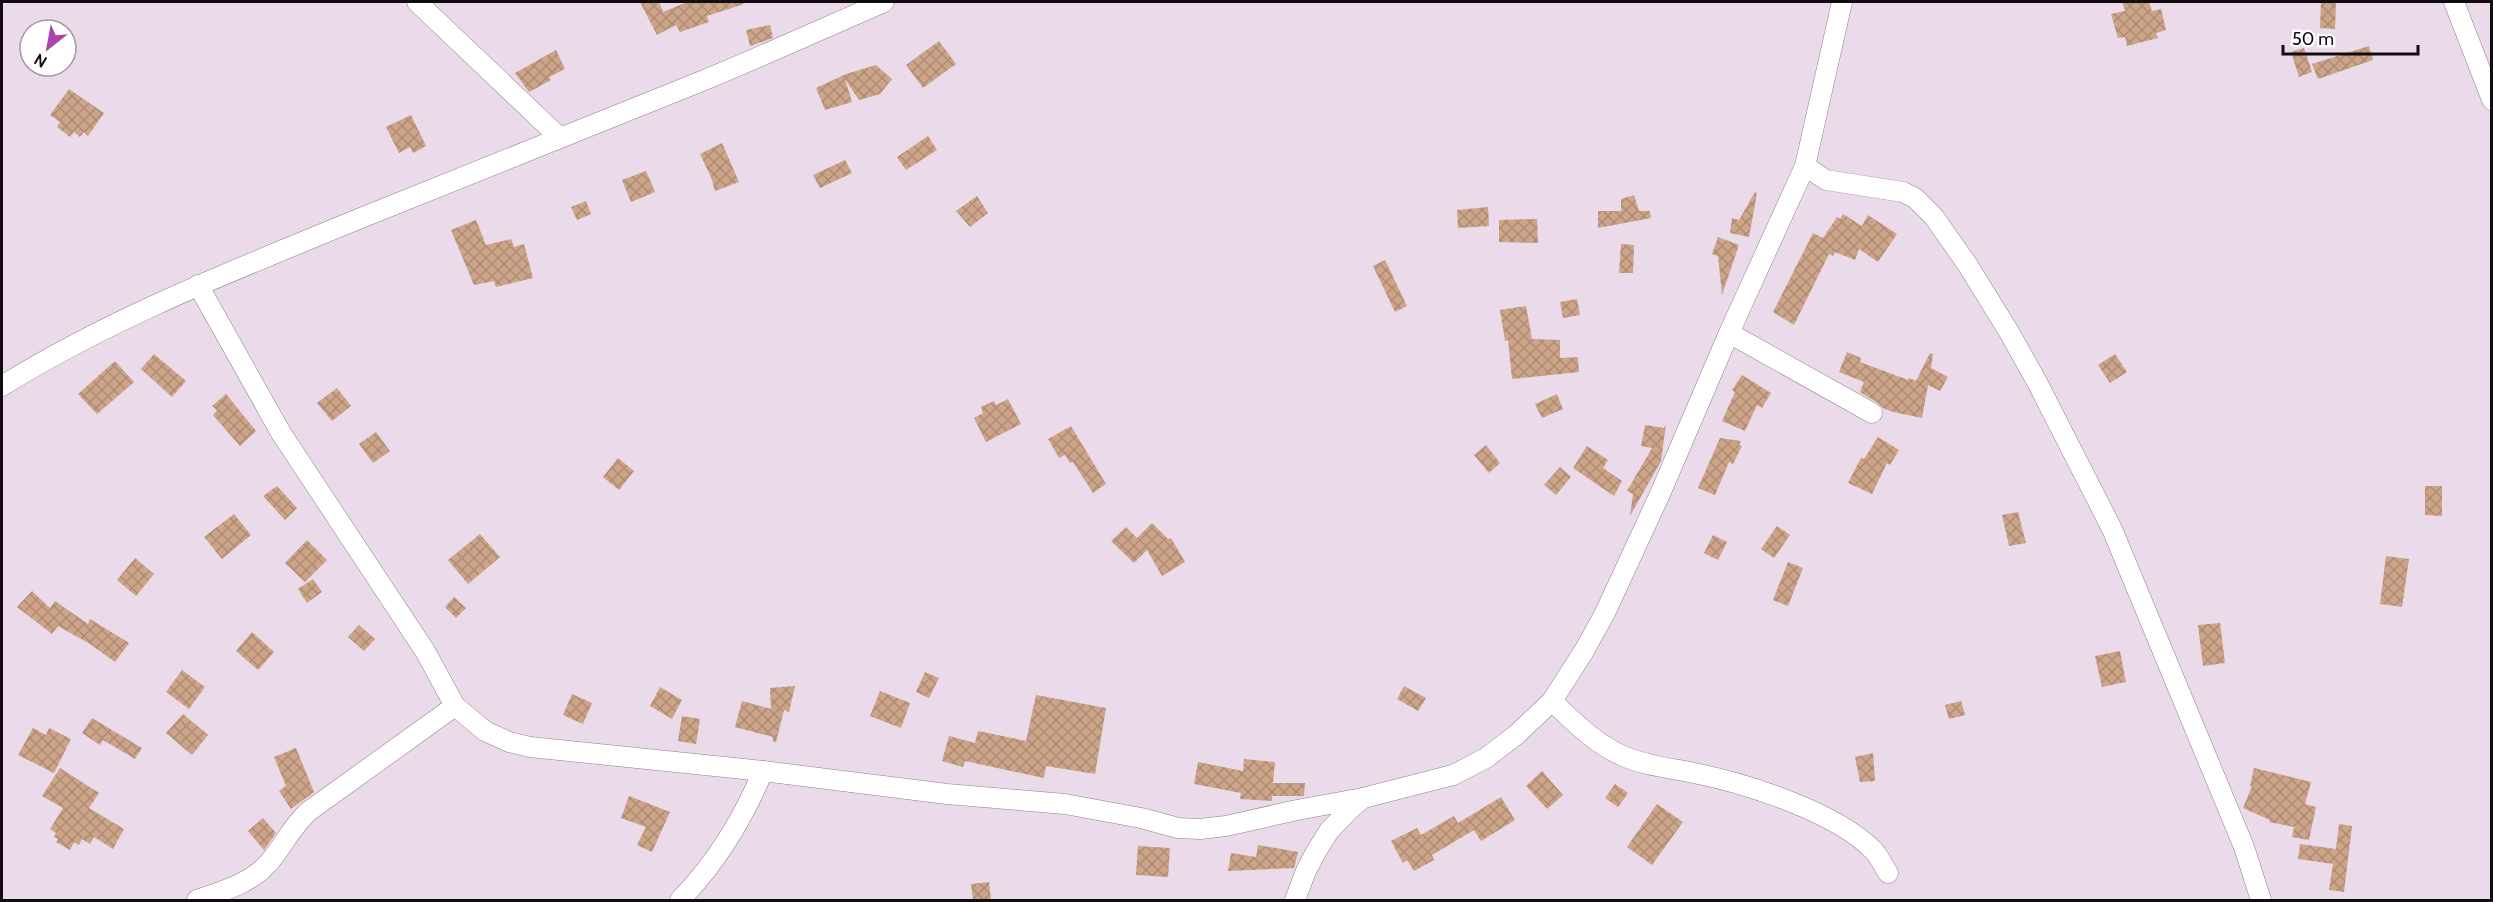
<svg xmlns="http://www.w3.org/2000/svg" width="2493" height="902" font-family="Cabin,sans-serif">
	<defs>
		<pattern id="building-cross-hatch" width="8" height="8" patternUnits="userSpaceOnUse" patternTransform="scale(1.5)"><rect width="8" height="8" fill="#cca488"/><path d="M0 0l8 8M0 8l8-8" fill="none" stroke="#ae8c74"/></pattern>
	</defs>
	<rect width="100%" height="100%" fill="#ebdae9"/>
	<g fill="url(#building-cross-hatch)">
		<path d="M 640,2 L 659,2 L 663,12 L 687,2 L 743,2 L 744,4 L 707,16 L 709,22 L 680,32 L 676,25 L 657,35 Z"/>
		<path d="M 2122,2 L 2149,2 L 2152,11 L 2161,9 L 2166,30 L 2156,33 L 2158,38 L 2127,46 L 2125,37 L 2118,38 L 2111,14 L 2125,11 Z"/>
		<path d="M 2321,2 L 2336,2 L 2335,29 L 2320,28 Z"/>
		<path d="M 770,25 L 773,38 L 750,46 L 746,30 Z"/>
		<path d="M 939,41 L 956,64 L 923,88 L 906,65 Z"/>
		<path d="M 2369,46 L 2373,60 L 2318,79 L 2312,64 Z"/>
		<path d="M 2304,48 L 2312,72 L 2299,77 L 2291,52 Z"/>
		<path d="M 556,50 L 565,69 L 549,77 L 551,80 L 529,92 L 515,73 Z"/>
		<path d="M 876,65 L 892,79 L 880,94 L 859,100 L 845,79 L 852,102 L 825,110 L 816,88 L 846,74 Z"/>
		<path d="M 69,89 L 104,113 L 88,136 L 84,132 L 80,137 L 74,132 L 70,137 L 57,127 L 60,122 L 50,115 Z"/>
		<path d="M 411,115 L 426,146 L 413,153 L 410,147 L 399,153 L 386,127 Z"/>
		<path d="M 928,136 L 937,150 L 906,170 L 897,157 Z"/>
		<path d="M 722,143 L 739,182 L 715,191 L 711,177 L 700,154 Z"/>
		<path d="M 845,160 L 852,173 L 820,188 L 813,175 Z"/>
		<path d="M 646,171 L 655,192 L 631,202 L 622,180 Z"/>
		<path d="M 1755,192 L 1757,193 L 1749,237 L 1730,233 L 1732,218 L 1739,220 Z"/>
		<path d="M 1634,195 L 1639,211 L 1650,211 L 1651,218 L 1598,228 L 1598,211 L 1621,211 L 1621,199 Z"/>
		<path d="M 977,196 L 988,213 L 970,227 L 956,211 Z"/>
		<path d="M 586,201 L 591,214 L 577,220 L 571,207 Z"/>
		<path d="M 1488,207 L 1489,226 L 1458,228 L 1457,210 Z"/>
		<path d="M 1843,214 L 1862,226 L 1868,215 L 1897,234 L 1878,262 L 1859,249 L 1855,260 L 1835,252 L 1833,256 L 1829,254 L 1794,325 L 1773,312 L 1813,233 L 1823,238 L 1837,217 L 1840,219 Z"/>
		<path d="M 1537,219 L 1538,243 L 1499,242 L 1499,220 Z"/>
		<path d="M 476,220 L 486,245 L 511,239 L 514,247 L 524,244 L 533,278 L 496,287 L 494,281 L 474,285 L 451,230 Z"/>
		<path d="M 1718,237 L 1739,245 L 1722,295 L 1718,256 L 1712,254 Z"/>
		<path d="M 1621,244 L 1634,245 L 1633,273 L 1619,273 Z"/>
		<path d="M 1385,260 L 1407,306 L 1395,312 L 1373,266 Z"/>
		<path d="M 1577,299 L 1580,315 L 1563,318 L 1560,302 Z"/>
		<path d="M 1526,306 L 1532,339 L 1560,340 L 1560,358 L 1578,357 L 1579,372 L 1512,379 L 1508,340 L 1505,341 L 1500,310 Z"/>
		<path d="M 1847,352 L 1861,358 L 1860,362 L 1908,380 L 1909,378 L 1916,381 L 1930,353 L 1933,354 L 1931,368 L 1948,377 L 1940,391 L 1928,385 L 1922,418 L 1893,412 L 1883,408 L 1878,403 L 1860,392 L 1864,382 L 1839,372 Z"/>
		<path d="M 154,354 L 186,381 L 172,397 L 141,369 Z"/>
		<path d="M 2115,354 L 2127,372 L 2110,383 L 2098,365 Z"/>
		<path d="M 115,361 L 134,382 L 97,414 L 78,394 Z"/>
		<path d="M 1742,375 L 1771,393 L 1762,408 L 1757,405 L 1745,431 L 1722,421 L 1735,392 L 1732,390 Z"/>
		<path d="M 337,388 L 351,406 L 332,421 L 317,403 Z"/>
		<path d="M 226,394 L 256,431 L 240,446 L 213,415 L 217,410 L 212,406 Z"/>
		<path d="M 1557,394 L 1563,409 L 1542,418 L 1535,404 Z"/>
		<path d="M 1008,399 L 1021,424 L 986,442 L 974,418 L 983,413 L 981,407 L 994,401 L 996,405 Z"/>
		<path d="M 1666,424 L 1661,461 L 1630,516 L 1633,494 L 1627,491 L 1652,448 L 1641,446 L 1645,425 L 1664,428 Z"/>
		<path d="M 1071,426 L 1106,484 L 1093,493 L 1073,462 L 1070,463 L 1065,455 L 1059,458 L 1048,439 Z"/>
		<path d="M 376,432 L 390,451 L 373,463 L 359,444 Z"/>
		<path d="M 1878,437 L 1899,450 L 1890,465 L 1887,463 L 1872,494 L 1848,483 L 1861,458 L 1864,459 Z"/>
		<path d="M 1720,438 L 1741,441 L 1739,445 L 1742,446 L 1733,464 L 1729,462 L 1715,495 L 1698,488 Z"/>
		<path d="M 1486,445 L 1500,463 L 1489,473 L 1474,455 Z"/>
		<path d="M 1587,446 L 1608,460 L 1603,468 L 1622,481 L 1614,496 L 1573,468 Z"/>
		<path d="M 618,458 L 634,471 L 619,490 L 603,477 Z"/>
		<path d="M 1560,467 L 1571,477 L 1556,495 L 1544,485 Z"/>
		<path d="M 277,486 L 297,508 L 285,520 L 263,496 Z"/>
		<path d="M 2425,486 L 2442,486 L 2442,516 L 2425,515 Z"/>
		<path d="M 2018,512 L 2026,543 L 2009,546 L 2002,515 Z"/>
		<path d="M 234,514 L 251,535 L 222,559 L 204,537 Z"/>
		<path d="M 1152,523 L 1168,539 L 1171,538 L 1185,562 L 1162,576 L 1147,550 L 1134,563 L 1111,541 L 1126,527 L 1137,538 Z"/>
		<path d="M 1777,526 L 1790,535 L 1774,558 L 1761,549 Z"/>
		<path d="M 480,534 L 500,557 L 468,584 L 448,560 Z"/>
		<path d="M 1713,535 L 1727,542 L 1718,560 L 1704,553 Z"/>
		<path d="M 307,540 L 327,560 L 305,582 L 285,563 Z"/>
		<path d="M 2386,556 L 2409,559 L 2402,607 L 2380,604 Z"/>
		<path d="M 135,558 L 154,574 L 136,596 L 117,580 Z"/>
		<path d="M 1788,562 L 1803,568 L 1788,606 L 1773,600 Z"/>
		<path d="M 313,579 L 322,592 L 307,603 L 298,589 Z"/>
		<path d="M 32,591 L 50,608 L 55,601 L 88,624 L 90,619 L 129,643 L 115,662 L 90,644 L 58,626 L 52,634 L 17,607 Z"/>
		<path d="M 454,597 L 466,608 L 456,618 L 445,607 Z"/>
		<path d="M 2220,623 L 2225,663 L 2203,666 L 2198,625 Z"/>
		<path d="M 359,625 L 375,639 L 364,651 L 348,637 Z"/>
		<path d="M 252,632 L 274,652 L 258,670 L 236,651 Z"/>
		<path d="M 2120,651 L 2126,682 L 2102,687 L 2095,656 Z"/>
		<path d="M 182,670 L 205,687 L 189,709 L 166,692 Z"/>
		<path d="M 925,672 L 939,678 L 929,698 L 916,692 Z"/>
		<path d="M 795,686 L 789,712 L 784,710 L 776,742 L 773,742 L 773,737 L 735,727 L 742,701 L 771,709 L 770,688 Z"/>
		<path d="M 1404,686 L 1426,698 L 1418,711 L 1397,699 Z"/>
		<path d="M 660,687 L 682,700 L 672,719 L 650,706 Z"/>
		<path d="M 880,691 L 910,703 L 901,728 L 870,716 Z"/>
		<path d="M 572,694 L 592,703 L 583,724 L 563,715 Z"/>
		<path d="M 1036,695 L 1106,708 L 1095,774 L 1046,766 L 1044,778 L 965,761 L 963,767 L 942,761 L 949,736 L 975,743 L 978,731 L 1026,741 Z"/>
		<path d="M 1961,701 L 1965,715 L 1949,719 L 1945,705 Z"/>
		<path d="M 183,714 L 208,735 L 192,755 L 166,733 Z"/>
		<path d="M 682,716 L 700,719 L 696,744 L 678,741 Z"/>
		<path d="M 92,718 L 142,748 L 135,759 L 103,740 L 100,745 L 82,733 Z"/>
		<path d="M 33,728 L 46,735 L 49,728 L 71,739 L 54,773 L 18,755 Z"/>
		<path d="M 296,748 L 314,792 L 291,809 L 279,791 L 286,786 L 274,757 Z"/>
		<path d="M 1873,753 L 1875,781 L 1860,782 L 1855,757 Z"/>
		<path d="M 1244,759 L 1275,762 L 1273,783 L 1305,783 L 1304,796 L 1272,796 L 1272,801 L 1240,799 L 1241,793 L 1194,784 L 1198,762 L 1243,771 Z"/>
		<path d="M 60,768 L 99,793 L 89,808 L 124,829 L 113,849 L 94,837 L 90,844 L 82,839 L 79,845 L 74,842 L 70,850 L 56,842 L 58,839 L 54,837 L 56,833 L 50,829 L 63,808 L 42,796 Z"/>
		<path d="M 2254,768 L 2311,782 L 2305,804 L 2316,807 L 2309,840 L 2292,837 L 2294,827 L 2269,822 L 2270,820 L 2243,808 L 2252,786 L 2250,786 Z"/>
		<path d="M 1542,771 L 1563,795 L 1547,809 L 1526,786 Z"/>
		<path d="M 1615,784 L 1628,793 L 1618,807 L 1605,798 Z"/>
		<path d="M 629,796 L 670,812 L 652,852 L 637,845 L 646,827 L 621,818 Z"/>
		<path d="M 1501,797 L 1515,820 L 1481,841 L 1474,830 L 1432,855 L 1434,860 L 1414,871 L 1407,860 L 1403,863 L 1391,841 L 1417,828 L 1421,835 L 1454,816 L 1458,823 Z"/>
		<path d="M 1657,804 L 1683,822 L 1652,865 L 1627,847 Z"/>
		<path d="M 263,818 L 276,833 L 264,850 L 248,831 Z"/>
		<path d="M 2339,824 L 2352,826 L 2344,892 L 2329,890 L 2333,864 L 2298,859 L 2300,844 L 2336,849 Z"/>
		<path d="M 1258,845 L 1298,852 L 1294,868 L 1228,871 L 1231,853 L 1256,857 Z"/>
		<path d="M 1138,846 L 1170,848 L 1168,877 L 1136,875 Z"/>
		<path d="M 989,882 L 991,900 L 973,900 L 971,884 Z"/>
	</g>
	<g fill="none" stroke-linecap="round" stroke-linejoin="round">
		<g stroke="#8f808d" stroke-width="21">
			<g id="minor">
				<path d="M 417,2 L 559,137"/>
				<path d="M 2454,2 L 2492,100"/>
				<path d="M 1805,166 L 1826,180 L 1903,192 L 1915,198 L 1934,217 L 1967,264 L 2009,332 L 2037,382 L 2112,529 L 2244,847 L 2261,900"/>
				<path d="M 198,285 L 281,433 L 425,651 L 455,706 L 485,731 L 509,742 L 530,747 L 763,771 L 947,794 L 1065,804 L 1141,818 L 1178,828 L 1200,829 L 1226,826 L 1297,810 L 1363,798"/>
				<path d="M 1729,333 L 1872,413"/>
				<path d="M 2,386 C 113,317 235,270 356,220 C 471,173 587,128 702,81 C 763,56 824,28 884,2"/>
				<path d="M 1552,701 C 1574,722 1594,743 1623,756 C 1646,766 1670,768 1694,773 C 1745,783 1836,812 1873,850 C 1879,856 1883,865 1888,873"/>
				<path d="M 197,900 C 223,891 253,883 271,860 C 285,843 293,825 309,811 L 455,706"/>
				<path d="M 680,900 C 716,863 743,819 763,771"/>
				<path d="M 1295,900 L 1306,871 L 1316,852 L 1329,831 L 1350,809 L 1363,798 L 1453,775 L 1486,758 L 1516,735 L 1552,701 L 1584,651 L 1605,613 L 1660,494 L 1729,333 L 1805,166 L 1842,2"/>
			</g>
		</g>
		<use href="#minor" stroke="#fff" stroke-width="20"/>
	</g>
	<rect width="2493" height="902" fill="none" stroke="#110c11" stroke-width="6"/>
	<g transform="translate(48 48) rotate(211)"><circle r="28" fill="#ffffff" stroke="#a09ea0" stroke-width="1.5"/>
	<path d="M0-4.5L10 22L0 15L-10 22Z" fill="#a945ab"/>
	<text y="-9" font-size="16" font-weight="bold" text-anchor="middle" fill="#110c11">N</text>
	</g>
	<path d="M2283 45v9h135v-9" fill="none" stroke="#110c11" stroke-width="3"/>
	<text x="2292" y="45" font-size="18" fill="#110c11" stroke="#ffffff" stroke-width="4.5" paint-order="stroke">50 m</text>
</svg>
